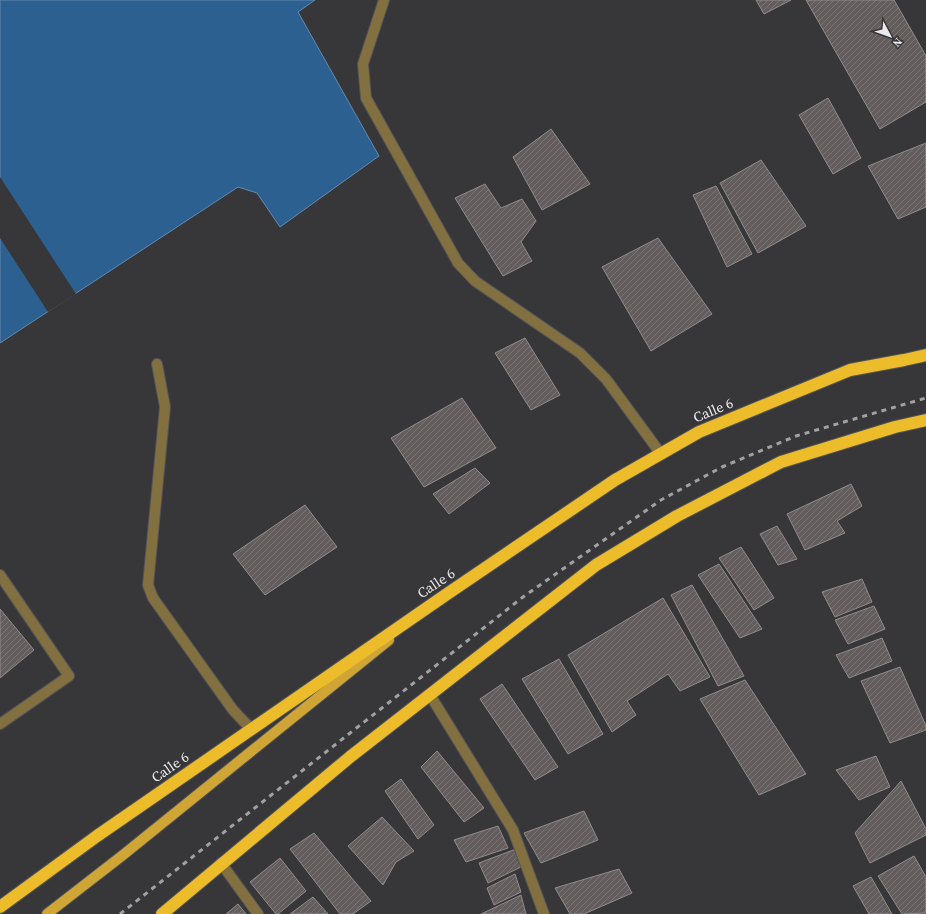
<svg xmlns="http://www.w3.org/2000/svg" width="926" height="914" font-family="'Source Serif 4',serif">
	<defs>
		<pattern id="building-hatch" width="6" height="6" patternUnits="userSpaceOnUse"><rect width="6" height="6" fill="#635e5d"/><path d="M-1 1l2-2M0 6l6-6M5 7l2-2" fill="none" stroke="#7a7575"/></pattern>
	</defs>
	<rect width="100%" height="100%" fill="#37373a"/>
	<path fill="#2c6091" stroke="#658aad" d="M 0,0 L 315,0 L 298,12 L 379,156 L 280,227 L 257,193 L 238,187 L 0,343 Z"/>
	<path fill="#37373a" d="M 0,177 L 76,294 L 48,312 L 0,238 Z"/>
	<g fill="url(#building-hatch)" stroke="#918c8b">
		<path d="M 756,0 L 791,0 L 764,14 Z"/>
		<path d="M 806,0 L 894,0 L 926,56 L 926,102 L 880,129 Z"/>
		<path d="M 828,98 L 861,158 L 833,174 L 799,115 Z"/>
		<path d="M 551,129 L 590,184 L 542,210 L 513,157 Z"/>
		<path d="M 926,143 L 926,207 L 898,219 L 868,166 Z"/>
		<path d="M 761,160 L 806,226 L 758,253 L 720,183 Z"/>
		<path d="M 485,184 L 501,208 L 522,199 L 536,221 L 521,242 L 532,261 L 503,276 L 455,198 Z"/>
		<path d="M 716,186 L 752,254 L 727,267 L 693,195 Z"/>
		<path d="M 658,238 L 712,314 L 651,351 L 602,267 Z"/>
		<path d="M 525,338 L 560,395 L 531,410 L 495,353 Z"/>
		<path d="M 462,398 L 496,448 L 424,487 L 391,438 Z"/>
		<path d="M 475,468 L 490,483 L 449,514 L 433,494 Z"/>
		<path d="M 851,484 L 862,506 L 837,521 L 845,533 L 805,550 L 787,514 Z"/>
		<path d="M 305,505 L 337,547 L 265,595 L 233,554 Z"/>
		<path d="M 777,526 L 797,559 L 778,565 L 760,534 Z"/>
		<path d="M 741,547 L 774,598 L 754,610 L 719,558 Z"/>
		<path d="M 719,564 L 762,629 L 740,638 L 698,575 Z"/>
		<path d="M 862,579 L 872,602 L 835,617 L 822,592 Z"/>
		<path d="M 692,585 L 744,676 L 718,686 L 671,595 Z"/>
		<path d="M 663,598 L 710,677 L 680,691 L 668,674 L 627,701 L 636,715 L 612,732 L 568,655 Z"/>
		<path d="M 874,606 L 885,629 L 848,644 L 835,620 Z"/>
		<path d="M 0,609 L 34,650 L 0,678 Z"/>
		<path d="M 882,638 L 892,661 L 849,678 L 836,655 Z"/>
		<path d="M 559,659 L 603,734 L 568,754 L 522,679 Z"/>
		<path d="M 900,667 L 926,726 L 926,730 L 890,743 L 861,681 Z"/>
		<path d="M 745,680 L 806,774 L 759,795 L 700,699 Z"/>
		<path d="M 502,684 L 558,767 L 535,780 L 480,699 Z"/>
		<path d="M 437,751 L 484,808 L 464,822 L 421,767 Z"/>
		<path d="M 876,756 L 890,787 L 859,800 L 836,770 Z"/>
		<path d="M 401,779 L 434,825 L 418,839 L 385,791 Z"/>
		<path d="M 901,781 L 926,829 L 926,835 L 870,863 L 855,833 Z"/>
		<path d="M 584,811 L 598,840 L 541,863 L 524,833 Z"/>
		<path d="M 382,817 L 414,851 L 396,862 L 383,885 L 348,846 Z"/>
		<path d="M 498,826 L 508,848 L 466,862 L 454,840 Z"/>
		<path d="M 314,833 L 371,901 L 353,914 L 340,914 L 290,849 Z"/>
		<path d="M 516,849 L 523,866 L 488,883 L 479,863 Z"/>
		<path d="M 914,856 L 926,877 L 926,913 L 902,914 L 878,876 Z"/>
		<path d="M 280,858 L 306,891 L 278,914 L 276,914 L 250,882 Z"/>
		<path d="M 619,869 L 632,893 L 584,914 L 570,914 L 555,888 Z"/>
		<path d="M 515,874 L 521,892 L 494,905 L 487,888 Z"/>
		<path d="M 871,877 L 892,914 L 869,914 L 853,886 Z"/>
		<path d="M 521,895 L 526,914 L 481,914 Z"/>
		<path d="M 313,897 L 328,914 L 290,914 Z"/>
		<path d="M 238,904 L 246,914 L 226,914 Z"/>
	</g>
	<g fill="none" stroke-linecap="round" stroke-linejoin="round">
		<g stroke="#545457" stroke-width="12">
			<g id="minor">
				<path d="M 384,0 L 363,64 L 366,98 L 458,263 L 475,281 L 580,353 L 606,379 L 661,454"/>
				<path d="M 157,364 L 165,407 L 148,585 L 153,598 L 233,710 L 251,729"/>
				<path d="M 0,575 L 69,676 L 0,724"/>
				<path d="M 430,695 L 513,830 L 544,914"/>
				<path d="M 221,863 L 258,914"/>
			</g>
		</g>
		<g stroke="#545457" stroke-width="12">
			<path id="major" d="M 47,914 L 123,855 L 389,640"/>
		</g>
		<g stroke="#545457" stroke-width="14">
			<g id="highway">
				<path d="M 0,907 L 97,836 L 447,594 L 615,480 L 699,432 L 850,370 L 904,360 L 926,355"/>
				<path d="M 162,914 L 350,757 L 596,565 L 677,516 L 781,462 L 895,427 L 926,420"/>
			</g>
		</g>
		<use href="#minor" stroke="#837040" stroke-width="10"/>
		<use href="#major" stroke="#cfa636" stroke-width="10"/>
		<use href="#highway" stroke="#ecbc2a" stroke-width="12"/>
		<path stroke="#a1a1a3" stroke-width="3" stroke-dasharray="5 5" stroke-linecap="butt" d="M 120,914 L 523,597 L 661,500 L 722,467 L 796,436 L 926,398"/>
	</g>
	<g text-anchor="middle" stroke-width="4" stroke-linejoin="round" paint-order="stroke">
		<g font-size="14" fill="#ebebed" stroke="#37373a">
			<text transform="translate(713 410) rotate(-23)" y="5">Calle 6</text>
			<text transform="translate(436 583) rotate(-34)" y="5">Calle 6</text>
			<text transform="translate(170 767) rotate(-35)" y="5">Calle 6</text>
		</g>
	</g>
	<g transform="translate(890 36) rotate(131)" stroke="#37373a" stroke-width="3" paint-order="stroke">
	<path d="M0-3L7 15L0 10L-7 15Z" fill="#ebebed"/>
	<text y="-6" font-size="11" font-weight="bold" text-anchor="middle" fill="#ebebed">N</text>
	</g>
</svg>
